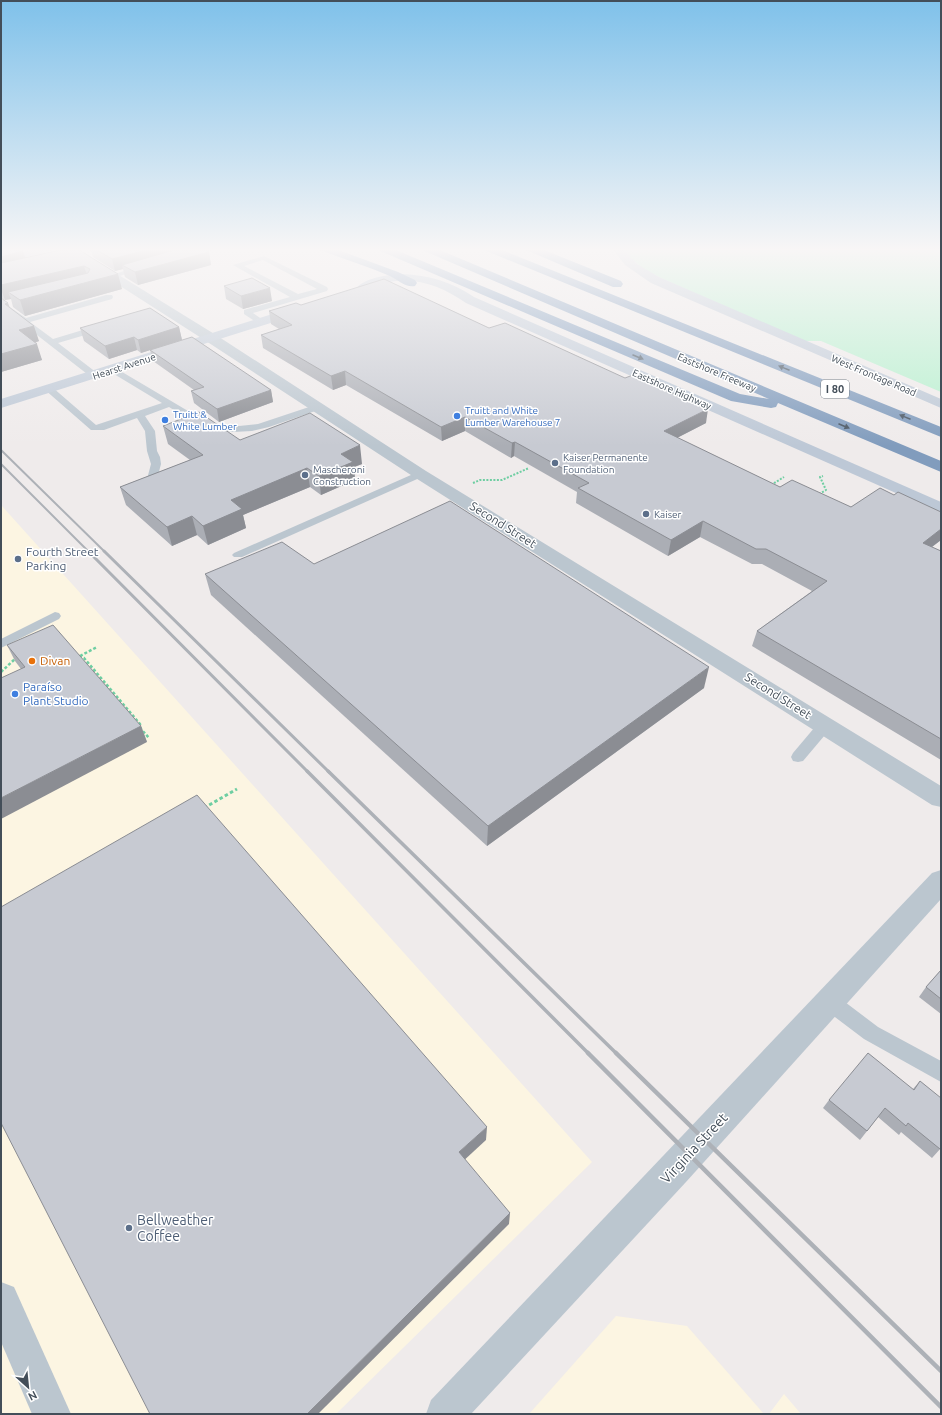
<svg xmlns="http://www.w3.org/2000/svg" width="942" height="1415" font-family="Ubuntu,sans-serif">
	<rect width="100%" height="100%" fill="#efebeb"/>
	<g fill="#fcf5e2">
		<path d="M 1,505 L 592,1162 L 336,1414 L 1,1414 Z"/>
		<path d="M 616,1316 L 687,1326 L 764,1414 L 529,1414 Z"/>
		<path d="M 784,1394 L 801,1414 L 769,1414 Z"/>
	</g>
	<path fill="#b6f0ce" d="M 617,248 L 941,248 L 941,392 L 821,341 L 804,341 L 661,278 L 644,269 L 633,260 L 626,260 Z"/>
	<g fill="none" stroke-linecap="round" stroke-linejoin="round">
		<g stroke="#6ecea2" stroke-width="2" stroke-dasharray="2 1.5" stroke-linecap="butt">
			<path d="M 473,483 L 480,480 L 502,480 L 529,468"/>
			<path d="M 771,485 L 784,477"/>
			<path d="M 819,494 L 826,490 L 820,477 L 823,476"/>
		</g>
		<g stroke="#6ecea2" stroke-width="2.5" stroke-dasharray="3 2" stroke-linecap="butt">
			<path d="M 79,656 L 84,658 L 140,724 L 141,729 L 149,738"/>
			<path d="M 80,656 L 97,647"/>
			<path d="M 1,672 L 16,658"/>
		</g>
		<path stroke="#6ecea2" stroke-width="3" stroke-dasharray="3.5 2.5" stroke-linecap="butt" d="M 204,808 L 237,789"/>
		<g fill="#bbc6cf" fill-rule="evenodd">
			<path d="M 208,248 L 219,248 L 187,257 L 183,255 Z"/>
			<path d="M 264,256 L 327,287 L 328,289 L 327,291 L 253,313 L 266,322 L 265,324 L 259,324 L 244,314 L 244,310 L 290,297 L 233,265 ZM 263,260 L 317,289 L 298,294 L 244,266 Z"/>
			<path d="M 139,266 L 145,266 L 146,268 L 113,278 L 109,276 Z"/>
			<path d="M 106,295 L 112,295 L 113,297 L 112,299 L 30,322 L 53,339 L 96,326 L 102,326 L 103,328 L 102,330 L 58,343 L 97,373 L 98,375 L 97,377 L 91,377 L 1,307 L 1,301 L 26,318 Z"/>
			<path d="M 112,366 L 210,424 L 239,426 L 258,424 L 318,404 L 323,407 L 321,409 L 269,427 L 252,431 L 233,432 L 205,429 L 169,407 L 145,416 L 155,431 L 157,451 L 160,457 L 161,464 L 156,483 L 151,486 L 146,483 L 151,464 L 147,451 L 145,431 L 137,418 L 104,430 L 91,430 L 44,389 L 49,386 L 52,387 L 96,425 L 162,403 L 109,371 L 108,369 L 109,367 Z"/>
			<path d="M 420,471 L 425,474 L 424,476 L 242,557 L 234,557 L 232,555 L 234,553 Z"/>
			<path d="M 55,612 L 59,613 L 61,616 L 59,619 L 1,648 L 1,639 Z"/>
			<path d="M 825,720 L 830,721 L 832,725 L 830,729 L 803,761 L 798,762 L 793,761 L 791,757 L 793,753 L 820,721 Z"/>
			<path d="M 830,993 L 837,996 L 878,1027 L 941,1061 L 941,1082 L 864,1039 L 823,1008 L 821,1002 L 823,996 Z"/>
		</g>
		<g fill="#bbc6cf" fill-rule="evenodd">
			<path d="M 63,248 L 75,248 L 216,335 L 426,471 L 941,786 L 941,807 L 932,805 L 414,477 L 206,341 L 64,250 Z"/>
			<path d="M 941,870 L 941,899 L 686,1182 L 471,1414 L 426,1414 L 431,1400 L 932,873 Z"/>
			<path d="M 1,1282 L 14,1287 L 71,1414 L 32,1414 L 1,1342 Z"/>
		</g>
		<g fill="#bdc8d6" fill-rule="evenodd">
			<path d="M 39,248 L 57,248 L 55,250 L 1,263 L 1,257 Z"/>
			<path d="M 612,248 L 622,248 L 637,264 L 659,277 L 941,399 L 941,408 L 651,283 L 625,265 Z"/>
			<path d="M 402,274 C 429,275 452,282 474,297 L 941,502 L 941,513 L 466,303 C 440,285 410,274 380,285 C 372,288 366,295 357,293 L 355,290 C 364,277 388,275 402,274 Z"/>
			<path d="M 298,306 L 302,307 L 304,310 L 302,313 L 1,408 L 1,399 Z"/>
		</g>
		<g fill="#819cbd" fill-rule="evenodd">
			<path d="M 318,248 L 333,248 L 398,272 L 415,280 L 417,283 L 415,286 C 406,288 398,280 390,276 C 367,266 343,259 320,250 Z"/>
			<path d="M 376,248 L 391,248 L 740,394 L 769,399 L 422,250 L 420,248 L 435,248 L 941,461 L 941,472 L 778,403 L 776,407 L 771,408 L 731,401 L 378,250 Z"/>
			<path d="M 482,248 L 497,248 L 941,427 L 941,437 L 484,250 Z"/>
			<path d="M 525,248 L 539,248 L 621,281 L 623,284 L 621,287 L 613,287 L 526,250 Z"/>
		</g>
		<g stroke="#adb1b7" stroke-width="2">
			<path d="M 1,450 L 105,552"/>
			<path d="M 1,464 L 89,552"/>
		</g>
		<g stroke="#adb1b7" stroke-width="3">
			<path d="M 88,551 L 308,772"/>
			<path d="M 104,551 L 329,772"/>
		</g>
		<g stroke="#adb1b7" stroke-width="3.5">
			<path d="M 307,771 L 589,1054"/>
			<path d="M 328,771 L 617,1054"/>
		</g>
		<g stroke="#adb1b7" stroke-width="4.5">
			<path d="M 588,1053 L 941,1407"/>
			<path d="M 616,1053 L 941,1371"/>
		</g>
	</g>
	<g fill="#abaeb5">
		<path d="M 1,248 L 25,258 L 70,248 L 122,289 L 25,316 L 13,307 L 11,299 L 4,300 L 10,308 L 39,341 L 35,343 L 42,360 L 1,372 Z"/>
		<path d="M 90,248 L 200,248 L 209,252 L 211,265 L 138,285 L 125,277 L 123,269 L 115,271 L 93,257 Z"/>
		<path d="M 224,286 L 272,301 L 243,309 L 226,299 Z"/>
		<path d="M 301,305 L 489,328 L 706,423 L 677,438 L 780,487 L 851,507 L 894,495 L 941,512 L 941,540 L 932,547 L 941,551 L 941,760 L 752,646 L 757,631 L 812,591 L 762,564 L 752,564 L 700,537 L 668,556 L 576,503 L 577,492 L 514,456 L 511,458 L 465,431 L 442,441 L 346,385 L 333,390 L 263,348 L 261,335 L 279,329 L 271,324 L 269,311 Z"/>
		<path d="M 179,327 L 182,340 L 271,390 L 273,402 L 219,422 L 194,403 L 191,391 L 194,390 L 153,361 L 150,350 L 141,353 L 137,350 L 109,359 L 84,341 L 80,328 Z"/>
		<path d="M 163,426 L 240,440 L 362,464 L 354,467 L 355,480 L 321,495 L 310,487 L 243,515 L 246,528 L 208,545 L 197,535 L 172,546 L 126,505 L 120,487 L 190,460 L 168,444 Z"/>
		<path d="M 314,564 L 704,688 L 487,846 L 211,595 L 205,574 Z"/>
		<path d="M 7,645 L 141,726 L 147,742 L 21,669 L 15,661 Z"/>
		<path d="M 941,970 L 941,1014 L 919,997 L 926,987 Z"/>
		<path d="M 920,1081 L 941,1148 L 932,1158 L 901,1132 L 899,1135 L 878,1117 L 860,1140 L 823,1108 L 829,1100 L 913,1089 Z"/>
	</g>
	<g fill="#8b8d93">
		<path d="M 155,248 L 187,248 L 122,265 L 123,269 L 115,271 L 112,259 Z"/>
		<path d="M 23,251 L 28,266 L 1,272 L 1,257 Z"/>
		<path d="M 209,252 L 211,265 L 138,285 L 135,272 Z"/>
		<path d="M 84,266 L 89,281 L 8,292 L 11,299 L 5,300 L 1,289 L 1,285 Z"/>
		<path d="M 118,274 L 122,289 L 25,316 L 20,300 Z"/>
		<path d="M 270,288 L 272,301 L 243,309 L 241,296 Z"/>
		<path d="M 8,303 L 14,319 L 5,304 Z"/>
		<path d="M 34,326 L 39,341 L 24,346 L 19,330 Z"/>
		<path d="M 179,327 L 182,340 L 141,353 L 138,340 Z"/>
		<path d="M 134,337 L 137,350 L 109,359 L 105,346 Z"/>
		<path d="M 37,344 L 42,360 L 1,372 L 1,354 Z"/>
		<path d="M 345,371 L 346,385 L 333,390 L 331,376 Z"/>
		<path d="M 271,390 L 273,402 L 219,422 L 217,409 Z"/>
		<path d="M 708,409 L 706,423 L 661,446 L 664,431 Z"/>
		<path d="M 465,417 L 465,431 L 442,441 L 441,427 Z"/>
		<path d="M 515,442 L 514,456 L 511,458 L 512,443 Z"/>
		<path d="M 360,445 L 362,464 L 354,467 L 355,480 L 321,495 L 319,476 L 341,454 Z"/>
		<path d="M 307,468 L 310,487 L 243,515 L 246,528 L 208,545 L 203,526 L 231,500 Z"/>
		<path d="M 192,516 L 197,535 L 172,546 L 167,527 Z"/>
		<path d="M 703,521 L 700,537 L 668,556 L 671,540 Z"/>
		<path d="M 941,529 L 941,540 L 917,558 L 923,543 Z"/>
		<path d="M 709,667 L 704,688 L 487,846 L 488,826 Z"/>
		<path d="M 141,726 L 147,742 L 1,819 L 1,798 Z"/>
		<path d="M 487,1127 L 486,1140 L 460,1164 L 459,1152 Z"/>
		<path d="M 510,1213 L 509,1224 L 318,1414 L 307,1414 Z"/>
	</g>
	<g fill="#c7cad2" stroke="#8b8d93">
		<path d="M 6,248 L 18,248 L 23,251 L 1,257 L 1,249 Z"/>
		<path d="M 70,248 L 76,248 L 118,274 L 20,300 L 8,292 L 88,273 L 90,269 L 84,266 L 1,285 L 1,263 Z"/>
		<path d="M 94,248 L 155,248 L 112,259 Z"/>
		<path d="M 181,248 L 200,248 L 209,252 L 135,272 L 122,265 Z"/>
		<path d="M 252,278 L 270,288 L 241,296 L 224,286 Z"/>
		<path d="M 384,279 L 489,328 L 505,323 L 625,378 L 633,375 L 708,409 L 664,431 L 780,487 L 792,480 L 851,507 L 880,488 L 894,495 L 898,492 L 941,512 L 941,529 L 923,543 L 941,551 L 941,739 L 757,631 L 827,581 L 766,549 L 756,549 L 703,521 L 671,540 L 578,488 L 589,483 L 515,442 L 512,443 L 465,417 L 441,427 L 345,371 L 331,376 L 261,335 L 292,325 L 269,311 L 296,303 L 301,305 Z"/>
		<path d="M 1,298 L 8,303 L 5,304 L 34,326 L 19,330 L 37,344 L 1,354 Z"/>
		<path d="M 150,308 L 179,327 L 138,340 L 134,337 L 105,346 L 80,328 Z"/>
		<path d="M 192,337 L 271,390 L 217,409 L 191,391 L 204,387 L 150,350 Z"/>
		<path d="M 199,412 L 240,440 L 310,413 L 360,445 L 341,454 L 353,462 L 319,476 L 307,468 L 231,500 L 242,509 L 203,526 L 192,516 L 167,527 L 120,487 L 203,455 L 163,426 Z"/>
		<path d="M 450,501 L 709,667 L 488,826 L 205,574 L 282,542 L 314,564 Z"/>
		<path d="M 53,625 L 141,726 L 1,798 L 1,678 L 25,667 L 7,645 Z"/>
		<path d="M 197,795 L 487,1127 L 459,1152 L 510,1213 L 307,1414 L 150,1414 L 1,1123 L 1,907 Z"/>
		<path d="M 941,970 L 941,999 L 926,987 Z"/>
		<path d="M 868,1053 L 914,1090 L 920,1081 L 941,1098 L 941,1148 L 940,1149 L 908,1123 L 906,1126 L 885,1108 L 867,1131 L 829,1100 Z"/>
	</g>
	<defs><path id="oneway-solid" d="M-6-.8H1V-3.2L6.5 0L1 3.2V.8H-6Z"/></defs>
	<g fill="#495663">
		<use href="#oneway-solid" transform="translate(638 357) rotate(23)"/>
		<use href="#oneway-solid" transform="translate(784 368) rotate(-158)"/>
		<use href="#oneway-solid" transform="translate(905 417) rotate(-158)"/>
		<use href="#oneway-solid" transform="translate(844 426) rotate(23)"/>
	</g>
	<linearGradient id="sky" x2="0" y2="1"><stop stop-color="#7fc1ea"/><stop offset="0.56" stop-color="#f8f6f6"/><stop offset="1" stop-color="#f8f6f6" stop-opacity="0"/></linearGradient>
	<rect width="942" height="446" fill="url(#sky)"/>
	<g fill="#3f7fe0" stroke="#fff" stroke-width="1.5">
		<circle cx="457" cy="416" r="4"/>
		<circle cx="165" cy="420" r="4"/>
		<circle cx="15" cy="694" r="4"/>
	</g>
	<g fill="#5c6f8a" stroke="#fff" stroke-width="1.5">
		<circle cx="555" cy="463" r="4"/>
		<circle cx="305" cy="475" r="4"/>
		<circle cx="646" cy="514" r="4"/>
		<circle cx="18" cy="559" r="4"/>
		<circle cx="129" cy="1228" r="4"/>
	</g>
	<circle fill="#e8710a" stroke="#fff" stroke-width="1.5" cx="32" cy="661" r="4"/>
	<g text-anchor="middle" stroke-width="3" stroke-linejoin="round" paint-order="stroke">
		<g font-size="10" fill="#434e59" stroke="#fff">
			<text transform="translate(124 366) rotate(-18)" y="4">Hearst Avenue</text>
			<text transform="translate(717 372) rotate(23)" y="4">Eastshore Freeway</text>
			<text transform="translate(874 375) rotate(23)" y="4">West Frontage Road</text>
			<text transform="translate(672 389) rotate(24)" y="4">Eastshore Highway</text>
		</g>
		<g font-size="10" fill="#366cbe" stroke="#fff" text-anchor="start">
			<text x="465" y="414">Truitt and White<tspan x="465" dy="12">Lumber Warehouse 7</tspan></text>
			<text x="173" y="418">Truitt &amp;<tspan x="173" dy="12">White Lumber</tspan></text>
		</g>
		<g font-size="10" fill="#4e5e75" stroke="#fff" text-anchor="start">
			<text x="563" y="461">Kaiser Permanente<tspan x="563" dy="12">Foundation</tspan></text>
			<text x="313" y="473">Mascheroni<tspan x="313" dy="12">Construction</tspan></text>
			<text x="654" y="518">Kaiser</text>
		</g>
		<rect fill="#fff" stroke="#7b838b" stroke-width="1" x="821" y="380" width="28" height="18" rx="3"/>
		<g font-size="11" font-weight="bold" fill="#434e59">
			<text x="835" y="393">I 80</text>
		</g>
		<g font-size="12" fill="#434e59" stroke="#fff">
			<text transform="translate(503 525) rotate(32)" y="4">Second Street</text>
			<text transform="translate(778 696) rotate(32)" y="4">Second Street</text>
		</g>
		<g font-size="12" fill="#4e5e75" stroke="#fff" text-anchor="start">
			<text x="26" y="556">Fourth Street<tspan x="26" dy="14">Parking</tspan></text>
		</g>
		<g font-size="12" fill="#c56008" stroke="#fff" text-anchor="start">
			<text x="40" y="665">Divan</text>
		</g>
		<g font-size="12" fill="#366cbe" stroke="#fff" text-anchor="start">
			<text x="23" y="691">Paraíso<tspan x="23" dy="14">Plant Studio</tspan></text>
		</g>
		<g font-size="14" fill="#434e59" stroke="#fff">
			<text transform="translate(694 1148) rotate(-47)" y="5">Virginia Street</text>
		</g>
		<g font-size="14" fill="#4e5e75" stroke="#fff" text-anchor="start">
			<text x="137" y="1225">Bellweather<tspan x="137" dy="16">Coffee</tspan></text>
		</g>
	</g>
	<rect width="942" height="1415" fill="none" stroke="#434e59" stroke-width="4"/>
	<g transform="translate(28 1387) rotate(153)" stroke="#ffffff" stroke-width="3" paint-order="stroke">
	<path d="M0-3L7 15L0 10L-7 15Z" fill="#434e59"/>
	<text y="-6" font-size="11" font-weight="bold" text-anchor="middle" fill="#434e59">N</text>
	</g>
</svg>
